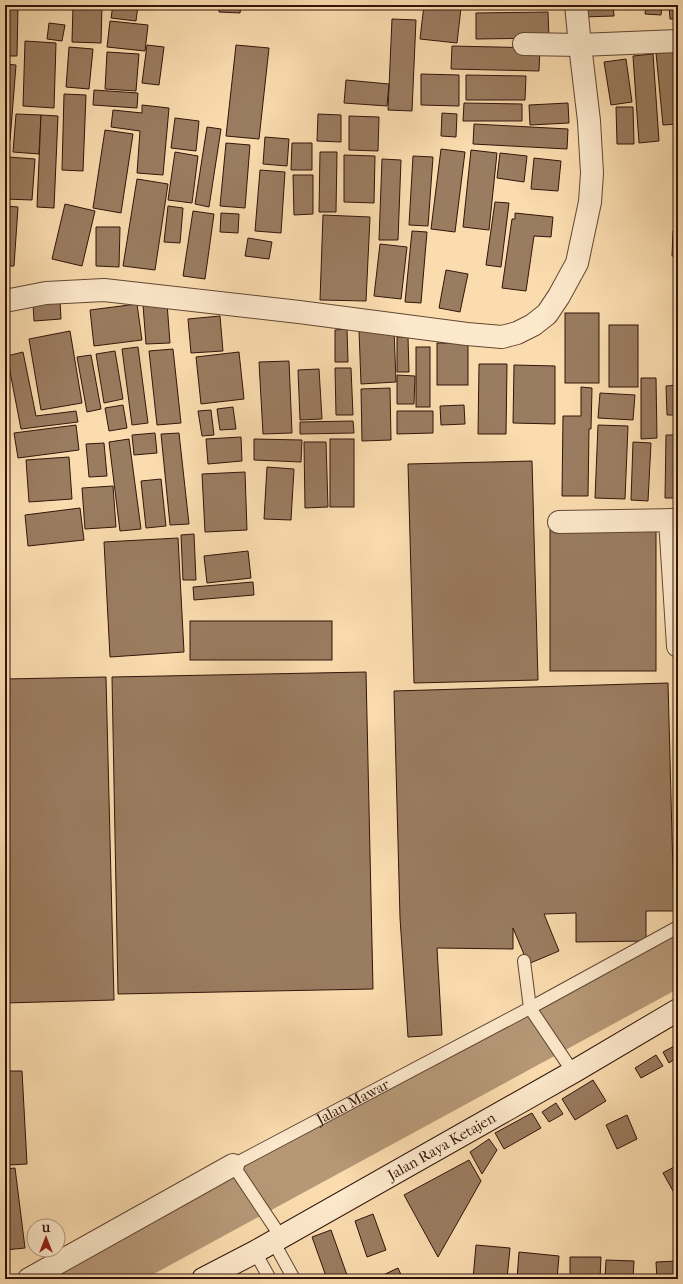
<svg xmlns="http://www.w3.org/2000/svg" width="683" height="1284" font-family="'IM FELL French Canon',serif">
	<rect width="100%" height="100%" fill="#fadcaf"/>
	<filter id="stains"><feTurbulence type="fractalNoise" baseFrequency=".005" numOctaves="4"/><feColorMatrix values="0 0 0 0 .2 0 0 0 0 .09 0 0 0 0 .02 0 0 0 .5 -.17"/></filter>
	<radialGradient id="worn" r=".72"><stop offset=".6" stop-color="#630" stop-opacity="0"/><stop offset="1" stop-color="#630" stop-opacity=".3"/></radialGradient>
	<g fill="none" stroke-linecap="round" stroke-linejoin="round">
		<path stroke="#b69877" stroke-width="54" d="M 88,1279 L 678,958"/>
	</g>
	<g fill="#9a7c60" stroke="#31150a">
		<path d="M 5,5 L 18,5 L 17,56 L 5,56 Z"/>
		<path d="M 73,5 L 102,5 L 101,43 L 72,42 Z"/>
		<path d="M 113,5 L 138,5 L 136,21 L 111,18 Z"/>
		<path d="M 219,5 L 241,5 L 240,13 L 219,12 Z"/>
		<path d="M 424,5 L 461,8 L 457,43 L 420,39 Z"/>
		<path d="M 472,5 L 547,5 L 547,8 Z"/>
		<path d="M 581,5 L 613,5 L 614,16 L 581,17 Z"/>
		<path d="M 646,5 L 662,5 L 661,15 L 645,14 Z"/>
		<path d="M 669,5 L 678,5 L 678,19 L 670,19 Z"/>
		<path d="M 548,12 L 549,38 L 476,39 L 476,13 Z"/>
		<path d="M 392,19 L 416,20 L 412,111 L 388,110 Z"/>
		<path d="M 110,21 L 148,25 L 145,51 L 107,47 Z"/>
		<path d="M 49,23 L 65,25 L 62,41 L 47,39 Z"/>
		<path d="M 25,41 L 56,43 L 54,108 L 23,106 Z"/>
		<path d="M 147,45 L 164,47 L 159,85 L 142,83 Z"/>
		<path d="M 236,45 L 269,48 L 259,139 L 226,136 Z"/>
		<path d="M 452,46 L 540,48 L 539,71 L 451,69 Z"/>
		<path d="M 69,47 L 93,49 L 89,89 L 66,87 Z"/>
		<path d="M 107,52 L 139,54 L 136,91 L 105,89 Z"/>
		<path d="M 673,52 L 678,104 L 678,124 L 663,125 L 656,53 Z"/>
		<path d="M 653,54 L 659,141 L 639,143 L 633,56 Z"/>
		<path d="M 626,59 L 632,102 L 611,105 L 604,62 Z"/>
		<path d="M 5,64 L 16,65 L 10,141 L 5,140 Z"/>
		<path d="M 421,74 L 459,75 L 459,106 L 421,105 Z"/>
		<path d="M 466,75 L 526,76 L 525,100 L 466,100 Z"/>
		<path d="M 346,80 L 389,84 L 387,106 L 344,103 Z"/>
		<path d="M 94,90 L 138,93 L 137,108 L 93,105 Z"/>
		<path d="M 64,94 L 86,95 L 83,171 L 62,170 Z"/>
		<path d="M 464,103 L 522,104 L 522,121 L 463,121 Z"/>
		<path d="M 568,103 L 569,123 L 530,125 L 529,105 Z"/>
		<path d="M 142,105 L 169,108 L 163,175 L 137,173 L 140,131 L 111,127 L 113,110 L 142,113 Z"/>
		<path d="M 616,107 L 633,107 L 634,144 L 617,144 Z"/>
		<path d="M 442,113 L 457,114 L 456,137 L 441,136 Z"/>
		<path d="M 16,114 L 41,115 L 39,154 L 13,152 Z"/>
		<path d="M 318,114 L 341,115 L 341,142 L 317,141 Z"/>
		<path d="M 41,115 L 58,116 L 54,208 L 37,207 Z"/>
		<path d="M 349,116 L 379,117 L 378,151 L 349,150 Z"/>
		<path d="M 175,118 L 199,121 L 196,151 L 171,148 Z"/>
		<path d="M 474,124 L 568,129 L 567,149 L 473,144 Z"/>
		<path d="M 207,127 L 221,129 L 209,207 L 195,204 Z"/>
		<path d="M 105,130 L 133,134 L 121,213 L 93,208 Z"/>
		<path d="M 265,137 L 289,139 L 287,166 L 263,164 Z"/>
		<path d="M 226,143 L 250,145 L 245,208 L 220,206 Z"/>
		<path d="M 292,143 L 312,143 L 312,170 L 291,170 Z"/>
		<path d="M 441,149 L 465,152 L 455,232 L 431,229 Z"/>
		<path d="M 471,150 L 497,153 L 489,230 L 463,227 Z"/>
		<path d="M 175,152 L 198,156 L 192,203 L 168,200 Z"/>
		<path d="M 320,152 L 337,152 L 336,212 L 319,212 Z"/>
		<path d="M 500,153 L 527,156 L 524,182 L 497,178 Z"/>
		<path d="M 344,155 L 375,156 L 374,203 L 344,202 Z"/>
		<path d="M 413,156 L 433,157 L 428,226 L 409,225 Z"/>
		<path d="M 8,157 L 35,159 L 32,200 L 5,199 Z"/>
		<path d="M 534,158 L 561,161 L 558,191 L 531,189 Z"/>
		<path d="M 382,159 L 401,160 L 398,240 L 379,240 Z"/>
		<path d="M 260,170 L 285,172 L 281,233 L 255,231 Z"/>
		<path d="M 293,175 L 313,175 L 313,214 L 294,215 Z"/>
		<path d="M 137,179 L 168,184 L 155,270 L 123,266 Z"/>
		<path d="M 495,202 L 509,203 L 501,267 L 486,265 Z"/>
		<path d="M 65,204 L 95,211 L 82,266 L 52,259 Z"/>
		<path d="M 5,206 L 18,207 L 14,266 L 5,266 Z"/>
		<path d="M 168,206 L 183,208 L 180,243 L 164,242 Z"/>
		<path d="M 193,211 L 214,214 L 205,279 L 183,276 Z"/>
		<path d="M 221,213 L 239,214 L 238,233 L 220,232 Z"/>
		<path d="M 515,213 L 553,217 L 551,237 L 534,236 L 526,291 L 502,288 L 512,219 L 515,219 Z"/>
		<path d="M 323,215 L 370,217 L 366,301 L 320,300 Z"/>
		<path d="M 96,227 L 120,227 L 119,267 L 96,266 Z"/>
		<path d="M 412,231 L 427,232 L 421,303 L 405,302 Z"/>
		<path d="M 673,231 L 678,231 L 678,256 L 672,256 Z"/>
		<path d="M 248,238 L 272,242 L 269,259 L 245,256 Z"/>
		<path d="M 380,244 L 407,247 L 401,299 L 374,296 Z"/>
		<path d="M 446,270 L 468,274 L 460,312 L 439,308 Z"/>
		<path d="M 60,301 L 61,319 L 34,321 L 33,304 Z"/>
		<path d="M 167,303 L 170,343 L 146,344 L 143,305 Z"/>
		<path d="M 137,304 L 142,340 L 94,346 L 90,310 Z"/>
		<rect x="565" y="313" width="34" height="70"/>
		<path d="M 220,316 L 223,351 L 191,353 L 188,319 Z"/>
		<rect x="609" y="325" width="29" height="62"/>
		<path d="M 347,329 L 348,362 L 335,362 L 335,330 Z"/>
		<path d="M 394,329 L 396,382 L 361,384 L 359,330 Z"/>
		<path d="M 70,331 L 82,403 L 41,410 L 29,339 Z"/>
		<path d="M 674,334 L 678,334 L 678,376 L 675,376 Z"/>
		<path d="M 397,337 L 408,337 L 409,372 L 397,372 Z"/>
		<rect x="437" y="343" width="31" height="42"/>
		<path d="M 138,347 L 148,423 L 132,425 L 122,349 Z"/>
		<rect x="416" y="347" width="14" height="60"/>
		<path d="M 173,349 L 181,423 L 157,425 L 149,351 Z"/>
		<path d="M 115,351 L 123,399 L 104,403 L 96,354 Z"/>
		<path d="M 23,352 L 36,416 L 76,411 L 78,422 L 21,429 L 7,356 Z"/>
		<path d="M 239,352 L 244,399 L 201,404 L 196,357 Z"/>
		<path d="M 91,355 L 101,409 L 87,412 L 77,357 Z"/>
		<path d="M 289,361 L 292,433 L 263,434 L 259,362 Z"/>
		<path d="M 479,364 L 507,364 L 506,434 L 478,434 Z"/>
		<path d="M 514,365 L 555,366 L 555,424 L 513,423 Z"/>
		<path d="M 335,368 L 351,368 L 353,415 L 336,415 Z"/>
		<path d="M 319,369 L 322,419 L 300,420 L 298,370 Z"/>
		<path d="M 397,375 L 415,376 L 414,404 L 397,404 Z"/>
		<path d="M 641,378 L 656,378 L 657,438 L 641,439 Z"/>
		<path d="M 678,385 L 678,415 L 667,415 L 666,386 Z"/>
		<path d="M 581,387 L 592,388 L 591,429 L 589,429 L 588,496 L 562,496 L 563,416 L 581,416 Z"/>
		<path d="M 390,388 L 391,440 L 362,441 L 361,389 Z"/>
		<path d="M 600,393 L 635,395 L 633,420 L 598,418 Z"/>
		<path d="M 123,405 L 127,428 L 109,431 L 105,408 Z"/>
		<path d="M 464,405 L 465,424 L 441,425 L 440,406 Z"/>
		<path d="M 233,407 L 236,429 L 220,430 L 217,409 Z"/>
		<path d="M 211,410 L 214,435 L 202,436 L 198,411 Z"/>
		<path d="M 397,411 L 433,411 L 433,433 L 397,434 Z"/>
		<path d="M 353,421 L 354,433 L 300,434 L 300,422 Z"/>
		<path d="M 5,425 L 8,441 L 5,442 Z"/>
		<path d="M 76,425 L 79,450 L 18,458 L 14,433 Z"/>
		<path d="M 598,425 L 628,426 L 625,499 L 595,498 Z"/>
		<path d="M 155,433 L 157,453 L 134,455 L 132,435 Z"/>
		<path d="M 179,433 L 189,524 L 170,525 L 161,434 Z"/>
		<path d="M 666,435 L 677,435 L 676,498 L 665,498 Z"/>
		<path d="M 241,437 L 242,461 L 208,464 L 206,439 Z"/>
		<path d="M 129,439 L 141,529 L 120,531 L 109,442 Z"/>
		<path d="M 254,439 L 302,440 L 301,462 L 254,460 Z"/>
		<rect x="330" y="439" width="24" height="68"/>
		<path d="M 304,442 L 326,442 L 328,507 L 305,508 Z"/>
		<path d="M 633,442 L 651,443 L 648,501 L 631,500 Z"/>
		<path d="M 104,443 L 107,476 L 89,477 L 86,444 Z"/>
		<path d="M 69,457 L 72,499 L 29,502 L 26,460 Z"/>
		<path d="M 532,461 L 538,680 L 414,683 L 408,464 Z"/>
		<path d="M 267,467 L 294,469 L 291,520 L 264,519 Z"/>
		<path d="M 245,472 L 247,530 L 205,532 L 202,474 Z"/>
		<path d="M 161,479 L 166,526 L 146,528 L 141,481 Z"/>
		<path d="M 113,486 L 116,527 L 85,529 L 82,488 Z"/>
		<path d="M 80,508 L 84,540 L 28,546 L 25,515 Z"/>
		<rect x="550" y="530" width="106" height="141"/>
		<path d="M 194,534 L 196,580 L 183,580 L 181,535 Z"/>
		<path d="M 178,538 L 184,652 L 110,657 L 104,542 Z"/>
		<path d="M 248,551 L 251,578 L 207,583 L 204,556 Z"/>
		<path d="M 253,582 L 254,595 L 194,600 L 193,587 Z"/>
		<rect x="190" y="621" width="142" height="39"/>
		<path d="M 366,672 L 373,989 L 118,994 L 112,677 Z"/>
		<path d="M 106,677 L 114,1000 L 5,1003 L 5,679 Z"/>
		<path d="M 668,683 L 674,911 L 646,911 L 646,941 L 576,942 L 576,913 L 544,914 L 559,951 L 528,964 L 513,928 L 513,949 L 437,948 L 442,1035 L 408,1037 L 400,918 L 394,691 Z"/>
		<path d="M 678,1044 L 678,1057 L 669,1063 L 663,1052 Z"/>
		<path d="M 656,1055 L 663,1066 L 641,1078 L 635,1068 Z"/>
		<path d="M 5,1071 L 22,1071 L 27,1164 L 9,1165 L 5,1098 Z"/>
		<path d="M 593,1080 L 606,1101 L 575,1120 L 562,1099 Z"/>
		<path d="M 556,1103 L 563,1114 L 549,1122 L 542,1112 Z"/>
		<path d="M 532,1113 L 541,1128 L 504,1149 L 495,1133 Z"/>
		<path d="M 627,1115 L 637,1139 L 617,1149 L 606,1125 Z"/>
		<path d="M 489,1139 L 497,1150 L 482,1174 L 470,1152 Z"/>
		<path d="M 469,1160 L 481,1181 L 438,1257 L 404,1195 Z"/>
		<path d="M 678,1165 L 678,1200 L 663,1173 Z"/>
		<path d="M 15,1168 L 25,1248 L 5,1250 L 5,1169 Z"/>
		<path d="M 373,1214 L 386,1250 L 367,1257 L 355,1221 Z"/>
		<path d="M 331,1230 L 347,1275 L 337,1279 L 327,1279 L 312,1237 Z"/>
		<path d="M 476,1245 L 510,1248 L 507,1279 L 473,1279 Z"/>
		<path d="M 519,1252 L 559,1256 L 557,1279 L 517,1279 Z"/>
		<path d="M 570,1257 L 601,1257 L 600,1279 L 570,1279 Z"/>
		<path d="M 606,1260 L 634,1261 L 633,1279 L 605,1279 Z"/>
		<path d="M 678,1261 L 678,1279 L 657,1279 L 656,1262 Z"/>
		<path d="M 398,1268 L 403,1279 L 383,1279 L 381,1276 Z"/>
	</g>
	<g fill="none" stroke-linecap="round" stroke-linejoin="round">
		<g stroke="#634733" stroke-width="14">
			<g id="lane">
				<path d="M 524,961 L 530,1008 L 573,1072"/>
				<path id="s1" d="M 281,1237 L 233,1165 L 530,1008 L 678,927"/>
				<path d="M 273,1241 L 294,1279"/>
				<path d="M 255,1252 L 270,1279"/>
			</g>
		</g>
		<g stroke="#634733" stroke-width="24">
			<g id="street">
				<path d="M 524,44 L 580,45 L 678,41"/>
				<path d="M 5,301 L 46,293 L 104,290 L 299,312 L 467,334 L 502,337 L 517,333 L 533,325 L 547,314 L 559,296 L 577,263 L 590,202 L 592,173 L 589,121 L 580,45 L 576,5"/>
				<path d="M 670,520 L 678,646"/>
				<path d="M 559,522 L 678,520"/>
				<path d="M 29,1279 L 233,1165"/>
			</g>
		</g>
		<g stroke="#31150a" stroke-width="24">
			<g id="secondary">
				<path id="s2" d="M 203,1279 L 255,1252 L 573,1072 L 678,1010"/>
			</g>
		</g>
		<use href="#lane" stroke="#fce8cb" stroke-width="12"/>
		<use href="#street" stroke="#fce8cb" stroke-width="22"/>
		<use href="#secondary" stroke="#fce8cb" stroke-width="22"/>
	</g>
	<g text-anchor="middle" stroke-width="3" stroke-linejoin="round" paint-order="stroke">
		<g font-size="15" fill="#31150a" stroke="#fce8cb">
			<text dy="5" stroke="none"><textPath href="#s1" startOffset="222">Jalan Mawar</textPath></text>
			<text dy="5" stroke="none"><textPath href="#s2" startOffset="273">Jalan Raya Ketajen</textPath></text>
		</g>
	</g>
	<rect width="683" height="1284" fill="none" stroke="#fadcaf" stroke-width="20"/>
	<rect x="6" y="6" width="671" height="1272" fill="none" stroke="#31150a" stroke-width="2"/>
	<rect x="10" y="10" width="663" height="1264" fill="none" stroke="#31150a"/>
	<g transform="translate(46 1238)"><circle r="19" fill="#fce8cb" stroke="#ab947e"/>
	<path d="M0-3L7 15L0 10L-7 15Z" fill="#8f2418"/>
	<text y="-6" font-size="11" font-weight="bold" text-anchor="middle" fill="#31150a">U</text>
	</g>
	<rect width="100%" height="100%" filter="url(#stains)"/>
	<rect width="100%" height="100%" fill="url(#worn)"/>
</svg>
